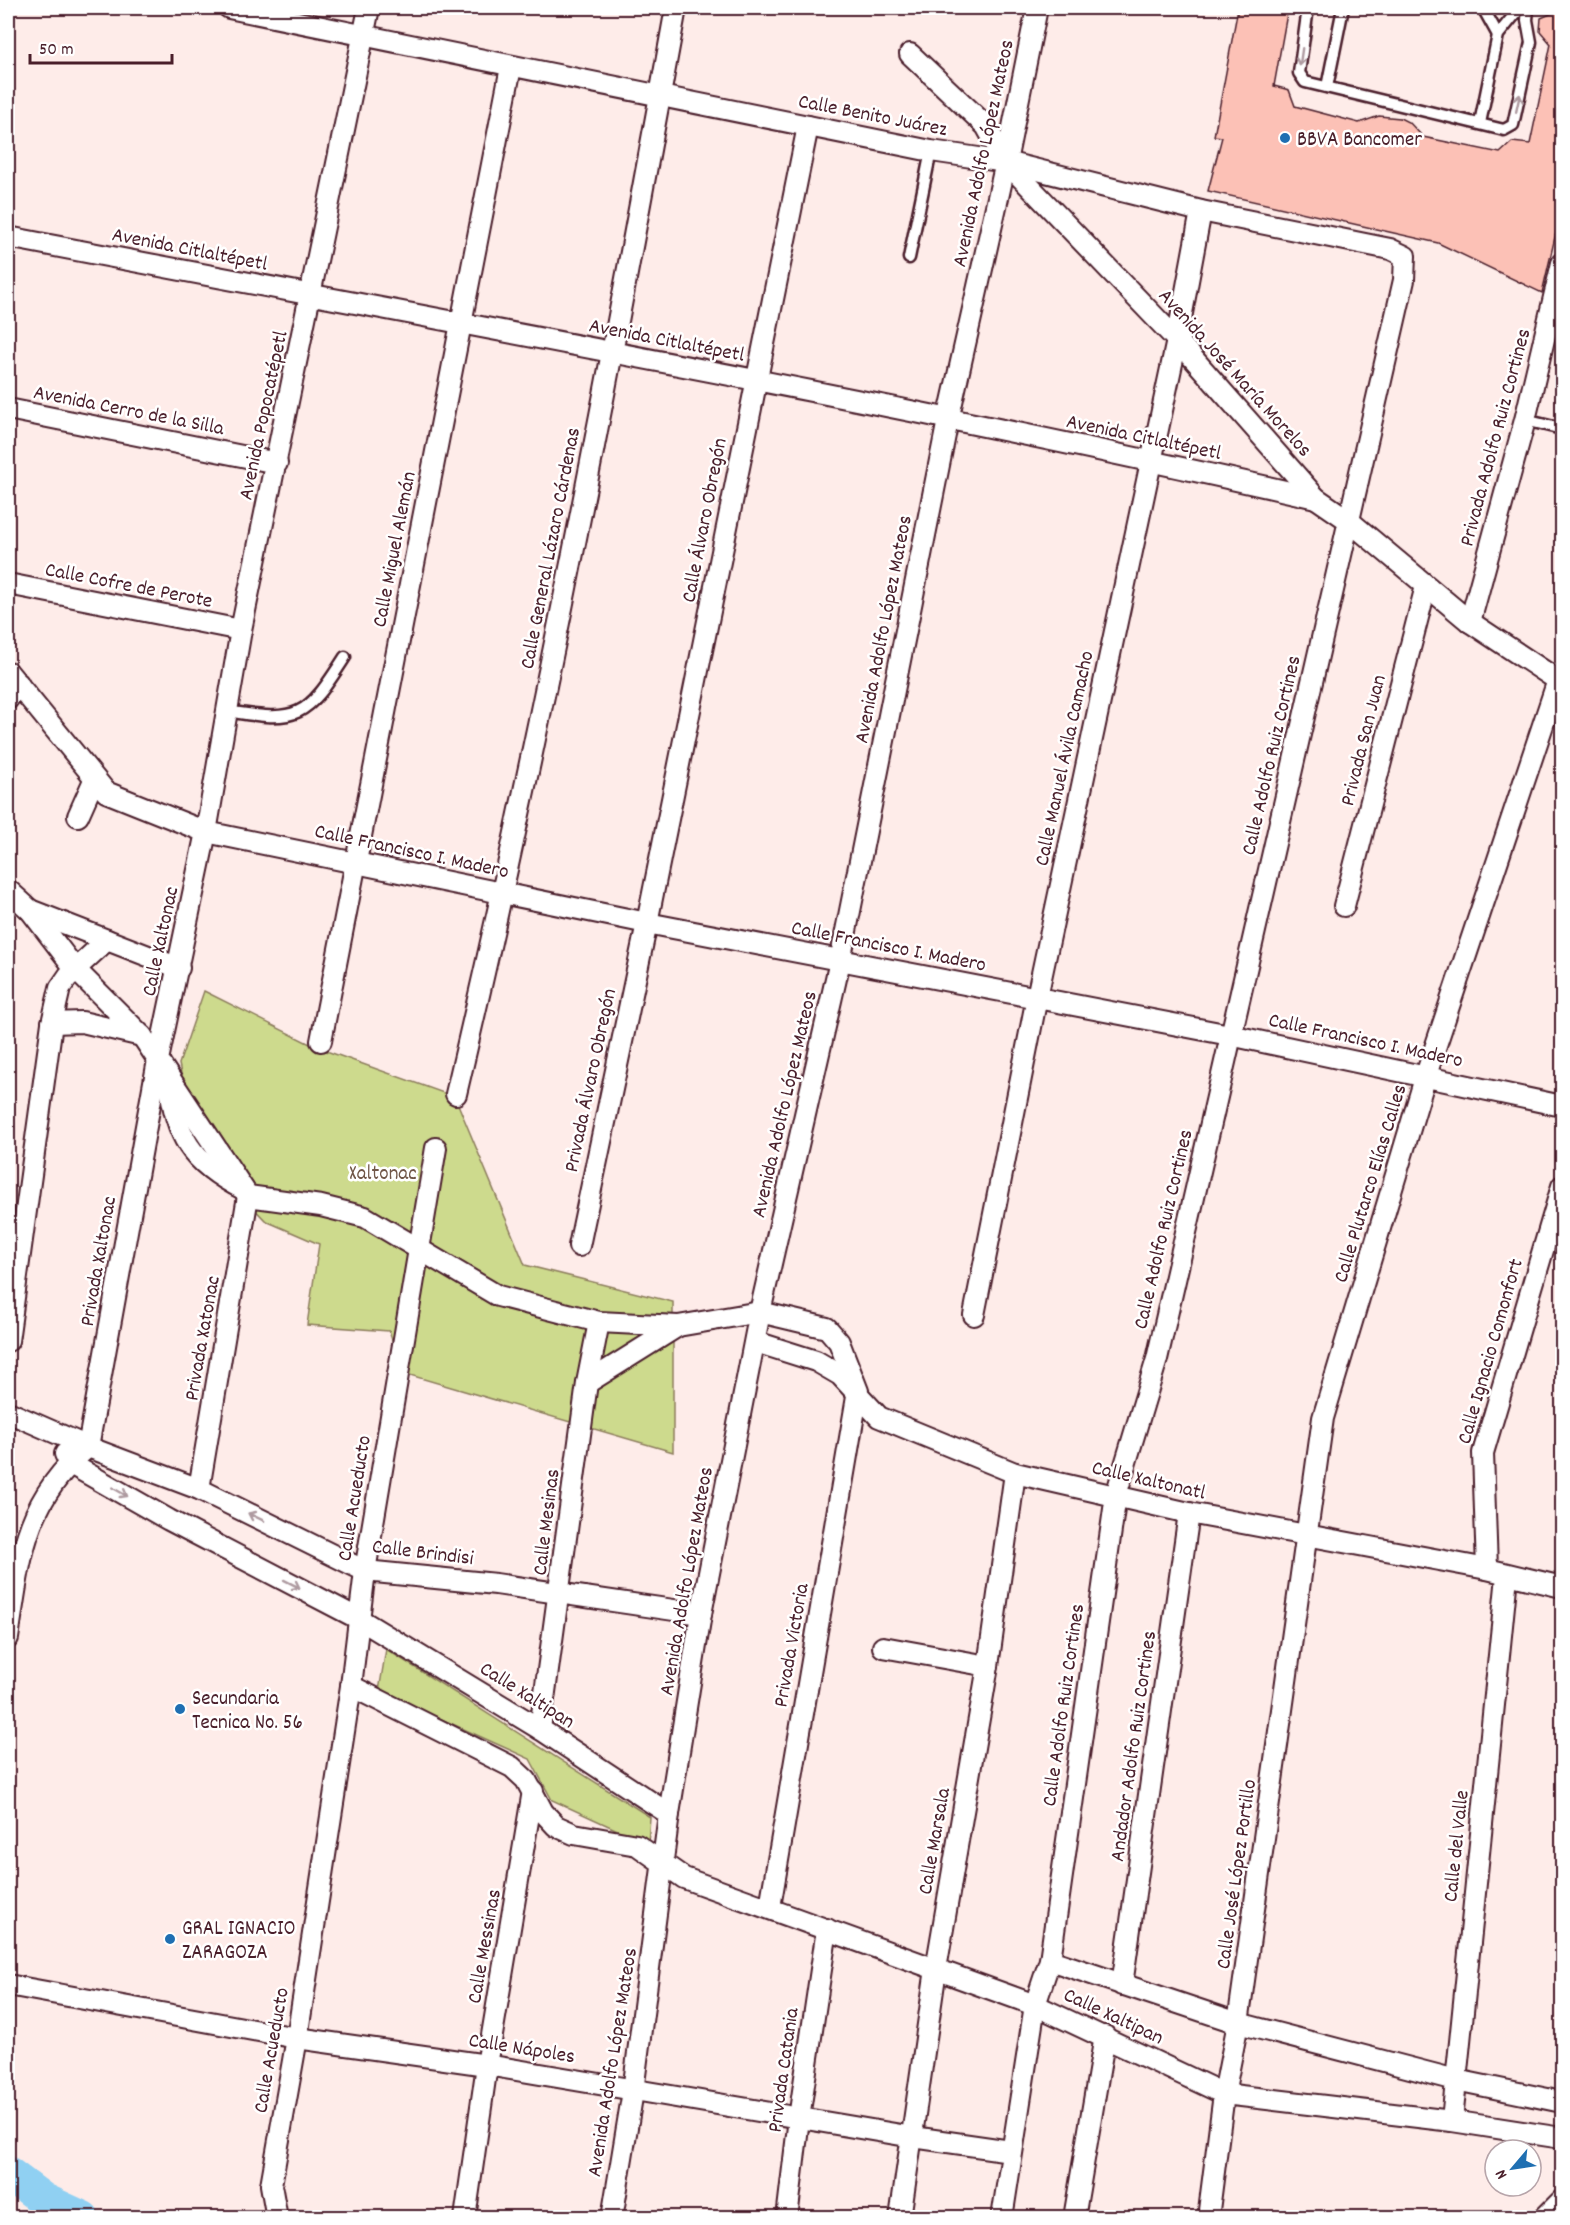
<svg xmlns="http://www.w3.org/2000/svg" width="1570" height="2225" font-family="Dekko,sans-serif">
	<rect width="100%" height="100%" fill="#feece9"/>
	<filter id="ink" filterUnits="userSpaceOnUse"><feTurbulence type="fractalNoise" baseFrequency=".0167" numOctaves="2"/><feDisplacementMap in="SourceGraphic" scale="12" xChannelSelector="R" yChannelSelector="G"/><feConvolveMatrix kernelMatrix="1 2 1 2 8 2 1 2 1" color-interpolation-filters="sRGB"/></filter>
	<g filter="url(#ink)">
		<g fill="#cdda8d" stroke="#8c7c5c" stroke-width="1.5">
			<path d="M 204,991 L 318,1048 L 455,1097 L 525,1265 L 673,1302 L 673,1452 L 403,1373 L 389,1331 L 307,1325 L 319,1244 L 266,1221 L 197,1149 L 179,1064 Z"/>
			<path d="M 386,1649 L 650,1817 L 648,1844 L 552,1800 L 530,1759 L 379,1691 Z"/>
		</g>
		<g fill="none" stroke-linecap="round" stroke-linejoin="round">
			<path stroke="#90d0f2" stroke-width="34" d="M 8,2173 L 44,2200 L 83,2218"/>
		</g>
		<path fill="#fcc1b6" stroke="#4a1f2b" stroke-width="1.5" d="M 1238,8 L 1288,8 L 1274,86 L 1289,90 L 1295,106 L 1359,123 L 1379,116 L 1400,118 L 1410,123 L 1423,137 L 1500,153 L 1512,142 L 1530,144 L 1551,44 L 1540,31 L 1541,18 L 1562,9 L 1562,207 L 1542,293 L 1438,243 L 1208,191 L 1222,137 L 1214,136 Z"/>
		<g fill="none" stroke-linecap="round" stroke-linejoin="round">
			<g stroke="#4a1f2b" stroke-width="15">
				<g id="lane">
					<path d="M 1308,8 L 1299,73 L 1305,82 L 1504,130 L 1513,125 L 1531,42 L 1527,20 L 1528,8"/>
					<path d="M 1483,8 L 1498,35"/>
					<path d="M 1327,87 L 1343,8"/>
					<path d="M 1480,123 L 1498,35 L 1520,8"/>
					<path d="M 909,258 L 931,151"/>
					<path d="M 1525,420 L 1562,429"/>
					<path d="M 227,711 C 299,723 306,718 345,657"/>
				</g>
			</g>
			<g stroke="#4a1f2b" stroke-width="24">
				<g id="street">
					<path d="M 229,8 L 931,151 L 1006,162 L 1201,211 L 1390,249 L 1405,256 L 1404,280 L 1157,1359 L 1116,1495 L 1050,1960 L 1035,2005 L 1002,2218"/>
					<path d="M 910,54 L 986,126 L 1006,162 L 1177,340 L 1316,498 L 1348,520 L 1470,622 L 1562,683"/>
					<path d="M 8,237 C 444,321 882,399 1316,498"/>
					<path d="M 8,409 L 277,463"/>
					<path d="M 8,584 L 241,630"/>
					<path d="M 1470,622 L 1525,420 L 1562,263"/>
					<path d="M 8,672 L 106,792 L 206,832 L 647,923 L 1230,1035 L 1562,1106"/>
					<path d="M 8,699 L 18,683"/>
					<path d="M 78,816 L 94,780"/>
					<path d="M 8,890 L 30,910 L 76,970 L 142,1036 L 248,1196 L 321,1206 L 365,1217 L 498,1296 L 599,1322 L 678,1326 L 760,1312 L 827,1328 L 839,1342 L 858,1391 L 770,1907"/>
					<path d="M 1344,906 L 1426,586"/>
					<path d="M 30,910 L 179,968"/>
					<path d="M 52,1023 L 82,1022 L 142,1036"/>
					<path d="M 321,1041 L 511,67"/>
					<path d="M 169,1079 C 175,1136 191,1163 243,1189"/>
					<path d="M 456,1094 C 541,735 610,371 676,8"/>
					<path d="M 579,1246 L 647,923 L 808,126"/>
					<path d="M 974,1315 L 1037,997 L 1177,340 L 1201,211"/>
					<path d="M 8,1341 L 52,1023 L 60,988 L 69,975 L 107,940"/>
					<path d="M 756,1342 L 816,1361 L 840,1375 L 879,1417 L 1015,1473 L 1189,1513 L 1487,1569 L 1562,1587"/>
					<path d="M 587,1383 L 678,1326"/>
					<path d="M 8,1412 L 88,1447 L 199,1489 L 365,1571 L 496,1584 L 701,1614"/>
					<path d="M 65,1454 L 69,1463 L 169,1520 L 359,1619 L 540,1729 L 669,1814"/>
					<path d="M 199,1489 L 248,1196"/>
					<path d="M 1487,1569 L 1483,1453 L 1562,1186"/>
					<path d="M 8,1638 C 20,1561 23,1501 88,1447 L 158,1060 L 206,832 L 241,630 L 369,8"/>
					<path d="M 883,1647 L 988,1666"/>
					<path d="M 351,1686 L 512,1767 L 526,1780 L 543,1812 L 556,1826 L 574,1834 L 637,1845 L 684,1878 L 1035,2005 L 1224,2094 L 1452,2121 L 1562,2138"/>
					<path d="M 540,1729 L 587,1383 L 599,1322"/>
					<path d="M 1050,1960 L 1238,2023 L 1456,2080 L 1562,2102"/>
					<path d="M 8,1985 L 297,2038 L 487,2065 L 913,2137 L 1011,2151"/>
					<path d="M 1122,1985 L 1189,1513"/>
					<path d="M 1452,2121 L 1507,1576"/>
					<path d="M 277,2218 L 271,2185 L 297,2038 L 351,1686 L 365,1571 L 436,1148"/>
					<path d="M 465,2218 L 487,2065 L 533,1791"/>
					<path d="M 612,2218 L 633,2091 L 669,1814 L 701,1614 L 760,1312 L 840,961 L 948,420 L 1006,162 L 1037,8"/>
					<path d="M 787,2218 L 799,2118 L 827,1929"/>
					<path d="M 900,2218 L 936,1969 L 988,1666 L 1015,1473"/>
					<path d="M 1074,2218 L 1105,2036"/>
					<path d="M 1208,2218 L 1224,2094 L 1238,2023 L 1323,1418 L 1426,1075 L 1558,680"/>
					<path d="M 1544,2218 L 1562,2200"/>
				</g>
			</g>
			<use href="#lane" stroke="#fff" stroke-width="10"/>
			<use href="#street" stroke="#fff" stroke-width="20"/>
		</g>
		<defs><path id="oneway-shaft" d="M-6 0H5M1.5-3L5.5 0L1.5 3" fill="none" stroke-width="1.6" stroke-linecap="round" stroke-linejoin="round" transform="scale(1.5)"/></defs>
		<g stroke="#ae9aa0">
			<use href="#oneway-shaft" transform="translate(1301 57) rotate(98)"/>
			<use href="#oneway-shaft" transform="translate(1518 103) rotate(-78)"/>
			<use href="#oneway-shaft" transform="translate(120 1492) rotate(30)"/>
			<use href="#oneway-shaft" transform="translate(256 1517) rotate(-154)"/>
			<use href="#oneway-shaft" transform="translate(292 1584) rotate(27)"/>
		</g>
	</g>
	<g fill="#1f6fb2" stroke="#fff" stroke-width="2">
		<circle cx="1285" cy="138" r="6"/>
		<circle cx="180" cy="1709" r="6"/>
		<circle cx="170" cy="1939" r="6"/>
	</g>
	<g text-anchor="middle" stroke-width="5" stroke-linejoin="round" paint-order="stroke">
		<g font-size="21" fill="#4a1f2b" stroke="#fff">
			<text transform="translate(873 114) rotate(11)" y="7">Calle Benito Juárez</text>
			<text transform="translate(982 153) rotate(-78)" y="7">Avenida Adolfo López Mateos</text>
			<text transform="translate(190 248) rotate(11)" y="7">Avenida Citlaltépetl</text>
			<text transform="translate(667 339) rotate(11)" y="7">Avenida Citlaltépetl</text>
			<text transform="translate(1236 372) rotate(48)" y="7">Avenida José María Morelos</text>
			<text transform="translate(129 409) rotate(11)" y="7">Avenida Cerro de la Silla</text>
			<text transform="translate(262 415) rotate(-78)" y="7">Avenida Popocatépetl</text>
			<text transform="translate(1144 436) rotate(12)" y="7">Avenida Citlaltépetl</text>
			<text transform="translate(1494 437) rotate(-75)" y="7">Privada Adolfo Ruiz Cortines</text>
			<text transform="translate(703 520) rotate(-79)" y="7">Calle Álvaro Obregón</text>
			<text transform="translate(549 548) rotate(-79)" y="7">Calle General Lázaro Cárdenas</text>
			<text transform="translate(393 549) rotate(-79)" y="7">Calle Miguel Alemán</text>
			<text transform="translate(129 584) rotate(11)" y="7">Calle Cofre de Perote</text>
			<text transform="translate(882 629) rotate(-79)" y="7">Avenida Adolfo López Mateos</text>
			<text transform="translate(1362 740) rotate(-76)" y="7">Privada San Juan</text>
			<text transform="translate(1270 755) rotate(-77)" y="7">Calle Adolfo Ruiz Cortines</text>
			<text transform="translate(1063 758) rotate(-78)" y="7">Calle Manuel Ávila Camacho</text>
			<text transform="translate(412 850) rotate(12)" y="7">Calle Francisco I. Madero</text>
			<text transform="translate(159 941) rotate(-78)" y="7">Calle Xaltonac</text>
			<text transform="translate(889 945) rotate(11)" y="7">Calle Francisco I. Madero</text>
			<text transform="translate(1366 1039) rotate(12)" y="7">Calle Francisco I. Madero</text>
			<text transform="translate(589 1080) rotate(-78)" y="7">Privada Álvaro Obregón</text>
			<text transform="translate(783 1104) rotate(-77)" y="7">Avenida Adolfo López Mateos</text>
			<text transform="translate(1369 1183) rotate(-73)" y="7">Calle Plutarco Elías Calles</text>
			<text transform="translate(1162 1229) rotate(-77)" y="7">Calle Adolfo Ruiz Cortines</text>
			<text transform="translate(97 1261) rotate(-80)" y="7">Privada Xaltonac</text>
			<text transform="translate(201 1338) rotate(-80)" y="7">Privada Xatonac</text>
			<text transform="translate(1489 1351) rotate(-74)" y="7">Calle Ignacio Comonfort</text>
			<text transform="translate(1149 1479) rotate(13)" y="7">Calle Xaltonatl</text>
			<text transform="translate(353 1498) rotate(-81)" y="7">Calle Acueducto</text>
			<text transform="translate(545 1522) rotate(-83)" y="7">Calle Mesinas</text>
			<text transform="translate(423 1551) rotate(7)" y="7">Calle Brindisi</text>
			<text transform="translate(685 1581) rotate(-80)" y="7">Avenida Adolfo López Mateos</text>
			<text transform="translate(790 1645) rotate(-80)" y="7">Privada Victoria</text>
			<text transform="translate(528 1694) rotate(32)" y="7">Calle Xaltipan</text>
			<text transform="translate(1062 1705) rotate(-82)" y="7">Calle Adolfo Ruiz Cortines</text>
			<text transform="translate(1132 1746) rotate(-82)" y="7">Andador Adolfo Ruiz Cortines</text>
			<text transform="translate(933 1841) rotate(-80)" y="7">Calle Marsala</text>
			<text transform="translate(1455 1846) rotate(-84)" y="7">Calle del Valle</text>
			<text transform="translate(1235 1874) rotate(-82)" y="7">Calle José López Portillo</text>
			<text transform="translate(483 1946) rotate(-80)" y="7">Calle Messinas</text>
			<text transform="translate(1114 2015) rotate(25)" y="7">Calle Xaltipan</text>
			<text transform="translate(522 2047) rotate(9)" y="7">Calle Nápoles</text>
			<text transform="translate(270 2050) rotate(-80)" y="7">Calle Acueducto</text>
			<text transform="translate(611 2062) rotate(-81)" y="7">Avenida Adolfo López Mateos</text>
			<text transform="translate(782 2070) rotate(-82)" y="7">Privada Catania</text>
		</g>
		<g font-size="21" fill="#4a1f2b" stroke="#fff" text-anchor="start">
			<text x="1297" y="145">BBVA Bancomer</text>
			<text x="192" y="1704">Secundaria<tspan x="192" dy="24">Tecnica No. 56</tspan></text>
			<text x="182" y="1934">GRAL IGNACIO<tspan x="182" dy="24">ZARAGOZA</tspan></text>
		</g>
		<g font-size="21" fill="#715748" stroke="#fff">
			<text x="383" y="1179">Xaltonac</text>
		</g>
	</g>
	<rect width="1570" height="2225" fill="none" stroke="#fff" stroke-width="30"/>
	<rect x="15" y="15" width="1540" height="2195" fill="none" stroke="#4a1f2b" stroke-width="2" filter="url(#ink)"/>
	<g transform="translate(1513 2168) rotate(241)"><circle r="28" fill="#ffffff" stroke="#b7a5aa" stroke-width="1.5"/>
	<path d="M0-4.5L10 22L0 15L-10 22Z" fill="#1f6fb2"/>
	<text y="-9" font-size="16" font-weight="bold" text-anchor="middle" fill="#4a1f2b">N</text>
	</g>
	<path d="M30 54v9h142v-9" fill="none" stroke="#4a1f2b" stroke-width="3"/>
	<text x="39" y="54" font-size="18" fill="#4a1f2b" stroke="#ffffff" stroke-width="4.5" paint-order="stroke">50 m</text>
</svg>
